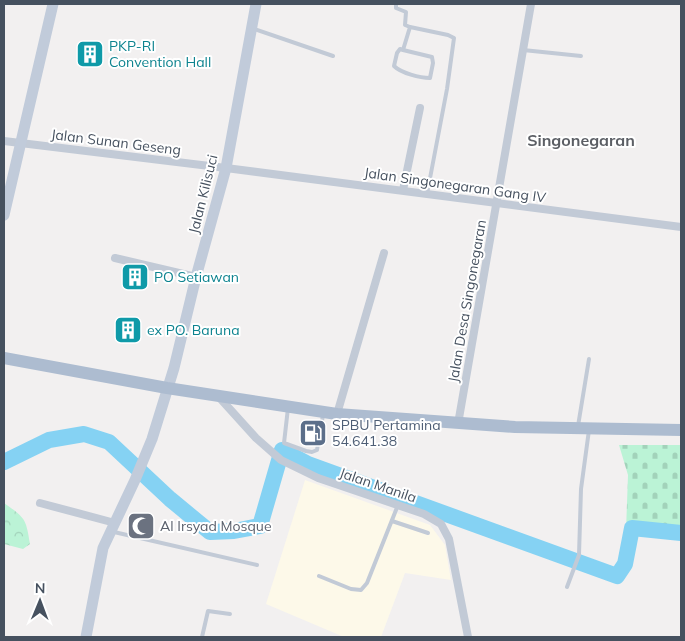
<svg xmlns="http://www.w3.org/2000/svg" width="685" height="641" font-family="Mulish,sans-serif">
	<defs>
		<pattern id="forest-crowns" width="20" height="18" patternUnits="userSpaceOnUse" patternTransform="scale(1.25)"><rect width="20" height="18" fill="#bbf3d6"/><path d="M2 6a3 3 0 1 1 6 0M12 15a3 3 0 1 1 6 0" fill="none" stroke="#a2d2ba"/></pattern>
		<pattern id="cemetery-stones" width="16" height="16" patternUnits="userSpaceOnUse" patternTransform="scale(1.25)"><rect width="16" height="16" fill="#bbf3d6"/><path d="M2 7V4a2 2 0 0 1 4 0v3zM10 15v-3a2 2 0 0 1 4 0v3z" fill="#a2d2ba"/></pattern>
	</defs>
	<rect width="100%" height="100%" fill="#f2f0f0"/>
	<path fill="#fdf9e9" d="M 305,480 L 430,525 L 445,545 L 451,580 L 405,573 L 381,637 L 344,637 L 266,604 Z"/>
	<path fill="url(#forest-crowns)" d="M 4,503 C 25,518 26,518 30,544 L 23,549 L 4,544 Z"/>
	<path fill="url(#cemetery-stones)" d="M 619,445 L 681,445 L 681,540 L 626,531 L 628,475 Z"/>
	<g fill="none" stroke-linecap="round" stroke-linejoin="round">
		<path stroke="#85d2f3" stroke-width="16" d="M 4,462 L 49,440 L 84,434 L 109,442 L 170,499 L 210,532 L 234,531 L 260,526 L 282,450 L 308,464 L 617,576 L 625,564 L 632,528 L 681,533"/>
		<g stroke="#c2cad6" stroke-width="4">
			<path d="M 396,4 L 396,8 L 406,12 L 405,25 L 410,27 L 403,50 L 400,49 L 397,53 L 394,66 C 401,73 420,78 430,78 L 433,63 L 432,57 L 403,50"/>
			<path d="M 410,27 L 448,35 L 454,38 L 447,89 L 427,194"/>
			<path d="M 254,29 L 333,56"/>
			<path d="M 523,50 L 581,56"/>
			<path d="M 288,408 L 284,443 L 306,451 L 312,452 L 317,450 L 323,415"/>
			<path d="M 578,426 L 589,359"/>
			<path d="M 392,521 L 428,533"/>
			<path d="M 114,532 L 257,565"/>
			<path d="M 319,576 L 351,589 L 361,590 L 367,583 L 398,505"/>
			<path d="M 567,587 L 579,555 L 581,489 L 589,430"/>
			<path d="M 202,637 L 208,611 L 230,614"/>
		</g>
		<g stroke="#c2cad6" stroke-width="8">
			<path d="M 4,141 L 226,168 L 681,227"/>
			<path d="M 403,190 L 420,108"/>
			<path d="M 115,258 L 196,277"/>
			<path d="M 218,396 L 256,438 L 281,460 L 318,478 L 424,514 L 441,524 L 449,539 L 468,637"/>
			<path d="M 337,414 L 384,253"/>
			<path d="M 458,424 L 531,4"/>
			<path d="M 40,503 L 115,523"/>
		</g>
		<g stroke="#c1cbda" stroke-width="11">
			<path d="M 4,215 L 53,4"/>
			<path d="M 86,637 L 103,548 L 135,480 L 152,439 L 174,368 L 196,277 L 226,168 L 256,4"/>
		</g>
		<path stroke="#adbcd0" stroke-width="12" d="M 4,358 L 167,388 L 337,414 L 515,427 L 681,430"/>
	</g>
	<defs>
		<g id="building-square" transform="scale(1.4375)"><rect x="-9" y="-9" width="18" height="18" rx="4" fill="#0f9aa8" stroke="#fff"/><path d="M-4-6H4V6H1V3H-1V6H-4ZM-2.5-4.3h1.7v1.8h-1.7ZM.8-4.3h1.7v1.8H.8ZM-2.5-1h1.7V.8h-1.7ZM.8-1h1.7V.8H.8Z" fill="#fff"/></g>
		<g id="fuel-square" transform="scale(1.4375)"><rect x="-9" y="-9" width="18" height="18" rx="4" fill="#5c6f8a" stroke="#fff"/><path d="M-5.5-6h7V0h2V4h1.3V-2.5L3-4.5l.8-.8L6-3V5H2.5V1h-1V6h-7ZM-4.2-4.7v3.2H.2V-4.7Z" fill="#fff"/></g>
		<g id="mosque-square" transform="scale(1.4375)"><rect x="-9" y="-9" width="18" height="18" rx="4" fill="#6b7280" stroke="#fff"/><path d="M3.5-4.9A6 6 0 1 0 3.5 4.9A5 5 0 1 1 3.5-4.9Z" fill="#fff"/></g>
	</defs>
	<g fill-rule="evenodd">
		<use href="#building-square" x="90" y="54"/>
		<use href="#building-square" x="135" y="277"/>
		<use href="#building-square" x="128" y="330"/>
		<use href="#fuel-square" x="313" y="433"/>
		<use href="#mosque-square" x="141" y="526"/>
	</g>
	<g text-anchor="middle" stroke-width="4" stroke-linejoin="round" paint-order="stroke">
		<g font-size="14" fill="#0d838f" stroke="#fff" text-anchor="start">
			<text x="109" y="51">PKP-RI<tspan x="109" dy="16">Convention Hall</tspan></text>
			<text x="154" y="282">PO Setiawan</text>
			<text x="147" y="335">ex PO. Baruna</text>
		</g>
		<g font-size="14" fill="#46515f" stroke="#fff">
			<text transform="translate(116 142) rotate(7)" y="5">Jalan Sunan Geseng</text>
			<text transform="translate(455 185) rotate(8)" y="5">Jalan Singonegaran Gang IV</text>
			<text transform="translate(203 194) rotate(-76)" y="5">Jalan Kilisuci</text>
			<text transform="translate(467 301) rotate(-80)" y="5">Jalan Desa Singonegaran</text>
			<text transform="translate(378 485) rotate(19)" y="5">Jalan Manila</text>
		</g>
		<g font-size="14" fill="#4e5e75" stroke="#fff" text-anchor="start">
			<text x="332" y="430">SPBU Pertamina<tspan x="332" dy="16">54.641.38</tspan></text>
		</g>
		<g font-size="14" fill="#5b616d" stroke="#fff" text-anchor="start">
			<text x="160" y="531">Al Irsyad Mosque</text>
		</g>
		<g font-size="16" font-weight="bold" fill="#5c5f65" stroke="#fff">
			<text x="581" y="146">Singonegaran</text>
		</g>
	</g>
	<rect width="685" height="641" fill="none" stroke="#46515f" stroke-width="10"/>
	<g transform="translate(40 601) rotate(1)" stroke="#ffffff" stroke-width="4" paint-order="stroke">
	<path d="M0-4L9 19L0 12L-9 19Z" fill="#46515f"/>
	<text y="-8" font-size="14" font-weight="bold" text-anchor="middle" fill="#46515f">N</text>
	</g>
</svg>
